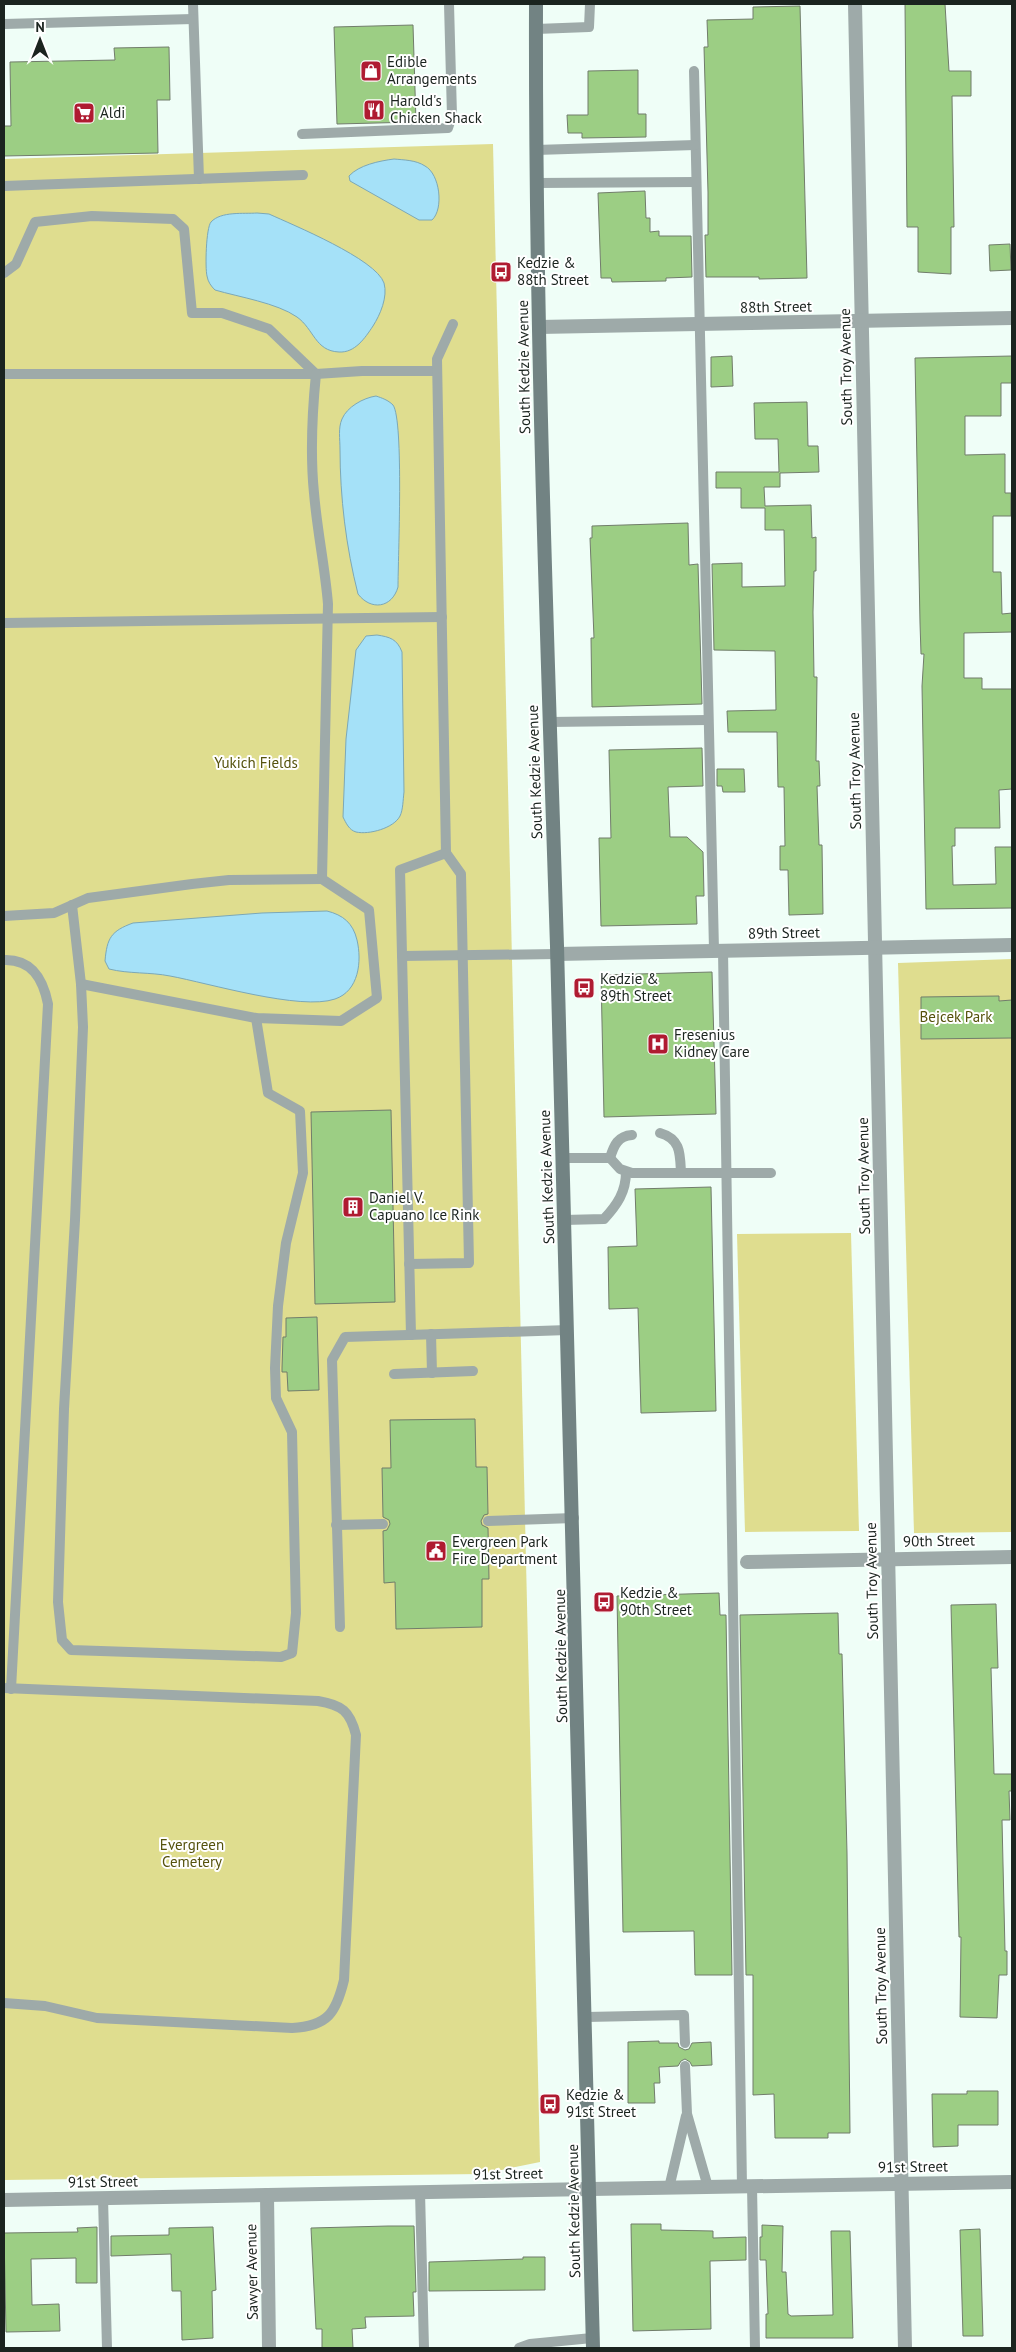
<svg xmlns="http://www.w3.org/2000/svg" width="1016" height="2352" font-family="'PT Sans',sans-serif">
	<rect width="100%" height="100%" fill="#effef7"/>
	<g fill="#dfdd8f">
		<path d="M 493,144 L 540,2162 L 482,2174 L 4,2180 L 4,159 Z"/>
		<path d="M 1012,959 L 1012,1532 L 914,1533 L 898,963 Z"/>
		<path d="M 851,1233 L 859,1531 L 745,1532 L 737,1234 Z"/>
	</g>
	<g fill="#a5e1f8" stroke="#7ca8b7">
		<path d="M 394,159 C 404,160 416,160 425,166 C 440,174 444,209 432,220 L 419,220 L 350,181 L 349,176 C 359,165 379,161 394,159 Z"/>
		<path d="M 257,213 L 269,214 C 293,225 376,259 384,283 C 388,297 380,315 373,326 C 365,338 355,353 339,352 C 315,351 314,329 297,317 C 277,303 239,297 215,290 C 211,286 208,282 207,276 C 205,268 206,228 211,222 C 221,211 244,214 257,213 Z"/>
		<path d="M 376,396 C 382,398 388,400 393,405 C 404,420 398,560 398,587 C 392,608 371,611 358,594 C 346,547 340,497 340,449 C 340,439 338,428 342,419 C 347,407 363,398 376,396 Z"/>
		<path d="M 377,635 C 390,637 397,639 402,652 L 404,792 C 403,800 403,810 400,816 C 394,828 369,835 356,832 C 349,830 346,823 343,817 L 346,739 L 356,650 L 366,636 Z"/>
		<path d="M 327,911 C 343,915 353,923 357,940 C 362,961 359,991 335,999 C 301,1011 208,983 170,976 C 150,972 129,974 109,969 L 105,961 C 107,938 111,931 133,923 L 262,913 Z"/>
	</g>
	<g fill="#9cce84" stroke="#717d6b">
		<path d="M 905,4 L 945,4 L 949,71 L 971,71 L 971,96 L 952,96 L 954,227 L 951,227 L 951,274 L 918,272 L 918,227 L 907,227 Z"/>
		<path d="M 800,6 L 807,278 L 759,279 L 759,277 L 706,277 L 705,235 L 708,235 L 708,192 L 704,47 L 708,47 L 707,20 L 753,19 L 753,7 Z"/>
		<path d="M 413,25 L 416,122 L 337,124 L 334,27 Z"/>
		<path d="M 169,47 L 170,100 L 157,100 L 158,153 L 4,156 L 4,126 L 11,126 L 10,62 L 115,60 L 114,48 Z"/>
		<path d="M 638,70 L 638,114 L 646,114 L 646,137 L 582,138 L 582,133 L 568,133 L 567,115 L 588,115 L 588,71 Z"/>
		<path d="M 645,191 L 646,218 L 650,218 L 650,232 L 659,231 L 659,236 L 691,236 L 692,277 L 666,278 L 666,281 L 612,282 L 611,278 L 601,278 L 598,193 Z"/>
		<path d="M 1010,244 L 1011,270 L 990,271 L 989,245 Z"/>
		<path d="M 732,356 L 733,386 L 711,387 L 711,357 Z"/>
		<path d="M 1012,356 L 1012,383 L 1001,383 L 1001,416 L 965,416 L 965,455 L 1005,454 L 1005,493 L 1011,493 L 1011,516 L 993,516 L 993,572 L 1001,572 L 1002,614 L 1012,613 L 1012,632 L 964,633 L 964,678 L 982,678 L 982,689 L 1012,689 L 1012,789 L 999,790 L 1000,828 L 955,828 L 955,846 L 952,846 L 953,885 L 996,884 L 995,847 L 1012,847 L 1012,908 L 926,909 L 922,686 L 924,654 L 921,654 L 920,623 L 915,358 Z"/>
		<path d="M 807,402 L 808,446 L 818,446 L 819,472 L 780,473 L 780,487 L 764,487 L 765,506 L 811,505 L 812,538 L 816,537 L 816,571 L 814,571 L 813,612 L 814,677 L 817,677 L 816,761 L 819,761 L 820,786 L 817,786 L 819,845 L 822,845 L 823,914 L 789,915 L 788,870 L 780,870 L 780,846 L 785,846 L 784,787 L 778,787 L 777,732 L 728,732 L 727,711 L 776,710 L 775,651 L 714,650 L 712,564 L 742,563 L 742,587 L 785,586 L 784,530 L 765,530 L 765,508 L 741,508 L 741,488 L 716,488 L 716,472 L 779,472 L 778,439 L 755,439 L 754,403 Z"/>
		<path d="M 688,523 L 689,565 L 698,564 L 702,704 L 592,707 L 591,638 L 594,638 L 590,538 L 592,538 L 592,526 Z"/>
		<path d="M 702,748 L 703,786 L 668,787 L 670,837 L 687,837 L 703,852 L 704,896 L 696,896 L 697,924 L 601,926 L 599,838 L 611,838 L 609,750 Z"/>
		<path d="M 717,769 L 744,769 L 745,792 L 723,792 L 722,786 L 717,786 Z"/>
		<path d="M 712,972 L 716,1114 L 604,1117 L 601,975 Z"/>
		<path d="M 999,996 L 999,1001 L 1012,1000 L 1012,1038 L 921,1039 L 921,997 Z"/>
		<path d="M 391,1110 L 395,1302 L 315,1304 L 311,1112 Z"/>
		<path d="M 711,1187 L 716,1411 L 641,1413 L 638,1308 L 609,1309 L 608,1247 L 637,1246 L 635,1189 Z"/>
		<path d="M 317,1317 L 319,1390 L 288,1391 L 287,1372 L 282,1372 L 282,1368 L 283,1337 L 286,1337 L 286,1318 Z"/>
		<path d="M 475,1419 L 476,1467 L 487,1467 L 488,1514 L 484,1515 L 481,1521 L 482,1525 L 488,1528 L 489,1579 L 482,1579 L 482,1627 L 396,1629 L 395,1582 L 384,1583 L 383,1531 L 387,1530 L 390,1524 L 389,1520 L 383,1517 L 382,1468 L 391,1468 L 390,1420 Z"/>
		<path d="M 719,1593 L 720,1615 L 726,1615 L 732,1975 L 695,1975 L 694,1931 L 623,1932 L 617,1596 Z"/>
		<path d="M 996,1604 L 998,1668 L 991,1668 L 994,1774 L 1012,1774 L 1012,1791 L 1009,1791 L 1010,1820 L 1002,1820 L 1005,1951 L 1007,1951 L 1007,1975 L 999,1975 L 997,2018 L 960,2017 L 961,1937 L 959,1937 L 951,1605 Z"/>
		<path d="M 838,1613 L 839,1654 L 842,1654 L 847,1853 L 850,2133 L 828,2133 L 828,2138 L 775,2138 L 774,2094 L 753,2095 L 753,1975 L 746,1975 L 740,1615 Z"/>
		<path d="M 659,2041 L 659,2043 L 678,2043 L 679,2047 L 685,2050 L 689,2049 L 692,2043 L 711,2042 L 712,2065 L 692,2066 L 690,2062 L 685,2059 L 681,2061 L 678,2066 L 659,2067 L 660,2083 L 654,2083 L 655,2103 L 628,2103 L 628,2042 Z"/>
		<path d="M 967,2091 L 998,2091 L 998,2125 L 958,2125 L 958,2146 L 933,2147 L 932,2094 L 967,2094 Z"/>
		<path d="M 631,2224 L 661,2224 L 661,2230 L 713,2231 L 713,2238 L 746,2237 L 746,2260 L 710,2261 L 711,2329 L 633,2331 Z"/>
		<path d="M 762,2225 L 783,2226 L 782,2272 L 786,2272 L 788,2314 L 791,2316 L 833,2315 L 831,2231 L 850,2231 L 853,2338 L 766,2338 L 766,2314 L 768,2314 L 766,2260 L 760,2260 L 760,2237 L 762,2237 Z"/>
		<path d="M 388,2226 L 414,2226 L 416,2292 L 413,2292 L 414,2316 L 365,2317 L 366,2328 L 352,2329 L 353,2348 L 322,2348 L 322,2329 L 316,2329 L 311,2228 Z"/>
		<path d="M 97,2227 L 97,2283 L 76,2283 L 76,2258 L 31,2259 L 32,2305 L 59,2304 L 60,2331 L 6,2332 L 4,2233 L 78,2232 L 77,2228 Z"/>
		<path d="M 213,2227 L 216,2290 L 212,2291 L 213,2338 L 182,2340 L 181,2291 L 172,2291 L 171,2254 L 111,2256 L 111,2236 L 169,2235 L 169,2228 Z"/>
		<path d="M 980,2229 L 983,2336 L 963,2336 L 960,2230 Z"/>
		<path d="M 523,2257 L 545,2257 L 545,2290 L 429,2291 L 429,2262 L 523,2259 Z"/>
	</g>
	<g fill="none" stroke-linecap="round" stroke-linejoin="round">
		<g stroke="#9eaaa9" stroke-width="10">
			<path d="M 193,4 L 199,179"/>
			<path d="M 4,24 L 193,19"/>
			<path d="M 536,29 L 589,27 L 590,4"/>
			<path d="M 694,71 L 714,950"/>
			<path d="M 302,134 L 448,128 L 452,116 L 449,4"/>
			<path d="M 536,150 L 695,145"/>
			<path d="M 536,183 L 696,182"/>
			<path d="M 4,186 L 303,175"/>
			<path d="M 4,273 L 16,264 L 35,222 L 92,216 L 173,219 L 184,229 L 192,313 L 222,313 L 269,329 L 316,374"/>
			<path d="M 4,374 L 316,374 L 362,371 L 437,371"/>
			<path d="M 4,623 L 442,617"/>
			<path d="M 549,722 L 708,720"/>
			<path d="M 72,905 L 81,984 L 83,1027 L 75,1220 L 64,1409 L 58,1602 L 62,1640 L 71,1650 L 281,1657 L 292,1653 L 296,1613 L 292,1432 L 276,1398 L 275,1368 L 278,1306 L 286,1243 L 303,1173 L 300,1111 L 268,1093 L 256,1018"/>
			<path d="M 4,916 L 54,913 L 88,898 L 192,884 L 229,880 L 322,879"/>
			<path d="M 723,950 L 742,2187"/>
			<path d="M 402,956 L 557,954"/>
			<path d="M 4,960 C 32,959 43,979 48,1004 L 11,1689"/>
			<path d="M 81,984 L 256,1018 L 341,1021 L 377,998 L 369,910 L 322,879 L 328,604 C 325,567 317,530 314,493 C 310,453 312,414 316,374"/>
			<path d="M 660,1133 C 681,1139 680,1154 681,1173"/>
			<path d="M 562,1158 L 610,1158"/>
			<path d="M 610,1158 L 620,1169 L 632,1173 L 771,1173"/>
			<path d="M 610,1158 C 614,1145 618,1136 632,1135"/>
			<path d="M 564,1220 L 604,1219 C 617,1205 626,1192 626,1172"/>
			<path d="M 409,1264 L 469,1263 L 461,874 L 446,853 L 437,359 L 453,324"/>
			<path d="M 431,1334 L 432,1373"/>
			<path d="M 411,1335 L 400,870 L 446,853"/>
			<path d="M 394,1374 L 473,1371"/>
			<path d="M 488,1521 L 574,1518"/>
			<path d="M 336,1525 L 383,1524"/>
			<path d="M 340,1627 L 332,1360 L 345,1337 L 568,1330"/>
			<path d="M 4,1688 L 318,1701 C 342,1705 350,1711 356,1735 L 344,1980 C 336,2013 328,2026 292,2028 L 97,2018 L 45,2006 L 4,2003"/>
			<path d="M 586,2017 L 684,2015 L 685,2043"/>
			<path d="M 685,2066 L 687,2114 L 708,2187"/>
			<path d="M 752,2186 L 755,2348"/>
			<path d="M 669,2188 L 686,2116"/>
			<path d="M 420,2192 L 424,2348"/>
			<path d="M 103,2198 L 107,2348"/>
			<path d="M 519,2348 L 530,2344 L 592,2338"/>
		</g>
		<g stroke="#9eaaa9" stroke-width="14">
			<path d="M 855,4 L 905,2348"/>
			<path d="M 539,327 L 1012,318"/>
			<path d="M 557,954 L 1012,945"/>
			<path d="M 747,1562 L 1012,1557"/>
			<path d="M 267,2195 L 269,2348"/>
			<path d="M 4,2200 L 591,2189"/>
		</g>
		<path stroke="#9eaaa9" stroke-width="14" d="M 591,2189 L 1012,2182"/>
		<path stroke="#728383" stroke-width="14" d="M 536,4 C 535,318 547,632 557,946 C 571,1414 585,1881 593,2348"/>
	</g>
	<defs>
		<g id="shop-square" transform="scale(1.125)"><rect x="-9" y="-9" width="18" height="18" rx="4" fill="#af1b31" stroke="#fff"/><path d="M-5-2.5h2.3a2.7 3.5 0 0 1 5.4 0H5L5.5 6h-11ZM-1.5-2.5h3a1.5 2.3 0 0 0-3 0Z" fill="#fff"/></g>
		<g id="restaurant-square" transform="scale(1.125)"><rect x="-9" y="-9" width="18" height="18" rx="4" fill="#af1b31" stroke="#fff"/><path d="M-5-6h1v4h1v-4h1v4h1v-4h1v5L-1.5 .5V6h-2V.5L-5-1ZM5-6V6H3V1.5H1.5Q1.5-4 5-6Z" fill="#fff"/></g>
		<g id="supermarket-square" transform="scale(1.125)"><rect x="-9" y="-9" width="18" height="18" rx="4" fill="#af1b31" stroke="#fff"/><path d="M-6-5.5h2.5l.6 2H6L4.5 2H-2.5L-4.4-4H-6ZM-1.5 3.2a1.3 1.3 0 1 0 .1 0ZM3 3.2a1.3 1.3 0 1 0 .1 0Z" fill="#fff"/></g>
		<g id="bus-square" transform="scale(1.125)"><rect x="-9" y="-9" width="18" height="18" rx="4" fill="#af1b31" stroke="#fff"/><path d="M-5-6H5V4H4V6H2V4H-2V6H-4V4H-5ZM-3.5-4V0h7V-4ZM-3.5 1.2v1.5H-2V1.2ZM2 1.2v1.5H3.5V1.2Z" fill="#fff"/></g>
		<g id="hospital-square" transform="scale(1.125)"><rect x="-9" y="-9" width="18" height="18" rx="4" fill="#af1b31" stroke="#fff"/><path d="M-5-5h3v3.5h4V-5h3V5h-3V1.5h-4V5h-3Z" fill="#fff"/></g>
		<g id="building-square" transform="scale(1.125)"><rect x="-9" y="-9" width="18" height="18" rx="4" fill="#af1b31" stroke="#fff"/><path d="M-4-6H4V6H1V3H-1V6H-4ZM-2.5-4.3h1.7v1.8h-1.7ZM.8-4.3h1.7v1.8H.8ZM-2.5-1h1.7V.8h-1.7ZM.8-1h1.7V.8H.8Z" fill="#fff"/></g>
		<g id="civic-square" transform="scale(1.125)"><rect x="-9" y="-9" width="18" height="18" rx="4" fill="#af1b31" stroke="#fff"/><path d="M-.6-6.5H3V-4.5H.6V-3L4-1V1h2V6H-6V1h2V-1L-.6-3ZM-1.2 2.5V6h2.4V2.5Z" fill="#fff"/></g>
	</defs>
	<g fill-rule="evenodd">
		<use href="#shop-square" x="371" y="71"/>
		<use href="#restaurant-square" x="374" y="110"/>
		<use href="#supermarket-square" x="84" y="113"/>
		<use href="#bus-square" x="501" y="272"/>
		<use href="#bus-square" x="584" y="988"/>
		<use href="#hospital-square" x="658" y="1044"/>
		<use href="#building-square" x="353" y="1207"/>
		<use href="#civic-square" x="436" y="1551"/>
		<use href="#bus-square" x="604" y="1602"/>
		<use href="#bus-square" x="550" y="2104"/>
	</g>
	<g text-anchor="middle" stroke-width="4" stroke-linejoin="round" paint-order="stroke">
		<g font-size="15" fill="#1b241f" stroke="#fff" text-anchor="start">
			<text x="387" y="67">Edible<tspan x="387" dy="17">Arrangements</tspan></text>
			<text x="390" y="106">Harold's<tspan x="390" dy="17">Chicken Shack</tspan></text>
			<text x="100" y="118">Aldi</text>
			<text x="517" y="268">Kedzie &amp;<tspan x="517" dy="17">88th Street</tspan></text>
			<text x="600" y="984">Kedzie &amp;<tspan x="600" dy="17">89th Street</tspan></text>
			<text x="674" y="1040">Fresenius<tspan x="674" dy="17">Kidney Care</tspan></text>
			<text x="369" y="1203">Daniel V.<tspan x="369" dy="17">Capuano Ice Rink</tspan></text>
			<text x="452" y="1547">Evergreen Park<tspan x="452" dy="17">Fire Department</tspan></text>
			<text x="620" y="1598">Kedzie &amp;<tspan x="620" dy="17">90th Street</tspan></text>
			<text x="566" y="2100">Kedzie &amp;<tspan x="566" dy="17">91st Street</tspan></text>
		</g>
		<g font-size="15" fill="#1b241f" stroke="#fff">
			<text transform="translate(776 307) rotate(-1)" y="5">88th Street</text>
			<text transform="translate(524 367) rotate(-91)" y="5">South Kedzie Avenue</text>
			<text transform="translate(846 367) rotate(-91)" y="5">South Troy Avenue</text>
			<text transform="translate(855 771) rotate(-91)" y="5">South Troy Avenue</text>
			<text transform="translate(535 772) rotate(-92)" y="5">South Kedzie Avenue</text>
			<text transform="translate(784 933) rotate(-1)" y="5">89th Street</text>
			<text transform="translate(864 1176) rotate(-91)" y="5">South Troy Avenue</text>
			<text transform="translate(547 1177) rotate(-92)" y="5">South Kedzie Avenue</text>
			<text transform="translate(939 1541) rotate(-1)" y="5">90th Street</text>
			<text transform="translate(872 1581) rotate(-91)" y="5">South Troy Avenue</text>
			<text transform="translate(561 1656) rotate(-91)" y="5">South Kedzie Avenue</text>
			<text transform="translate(881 1986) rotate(-91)" y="5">South Troy Avenue</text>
			<text transform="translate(913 2167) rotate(-1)" y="5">91st Street</text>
			<text transform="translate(508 2174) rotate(-1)" y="5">91st Street</text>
			<text transform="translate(103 2182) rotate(-1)" y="5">91st Street</text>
			<text transform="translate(574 2211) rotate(-91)" y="5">South Kedzie Avenue</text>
			<text transform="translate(252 2272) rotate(-91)" y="5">Sawyer Avenue</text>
		</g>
		<g font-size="15" fill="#55520c" stroke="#fff">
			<text x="256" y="768">Yukich Fields</text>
			<text x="956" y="1022">Bejcek Park</text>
			<text x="192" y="1850">Evergreen<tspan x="192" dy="17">Cemetery</tspan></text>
		</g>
	</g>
	<rect width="1016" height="2352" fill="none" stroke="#1b241f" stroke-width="10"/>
	<g transform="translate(40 40)" stroke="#ffffff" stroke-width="4" paint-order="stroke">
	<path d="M0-4L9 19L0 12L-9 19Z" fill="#1b241f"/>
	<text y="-8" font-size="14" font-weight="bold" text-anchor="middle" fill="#1b241f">N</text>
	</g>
</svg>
